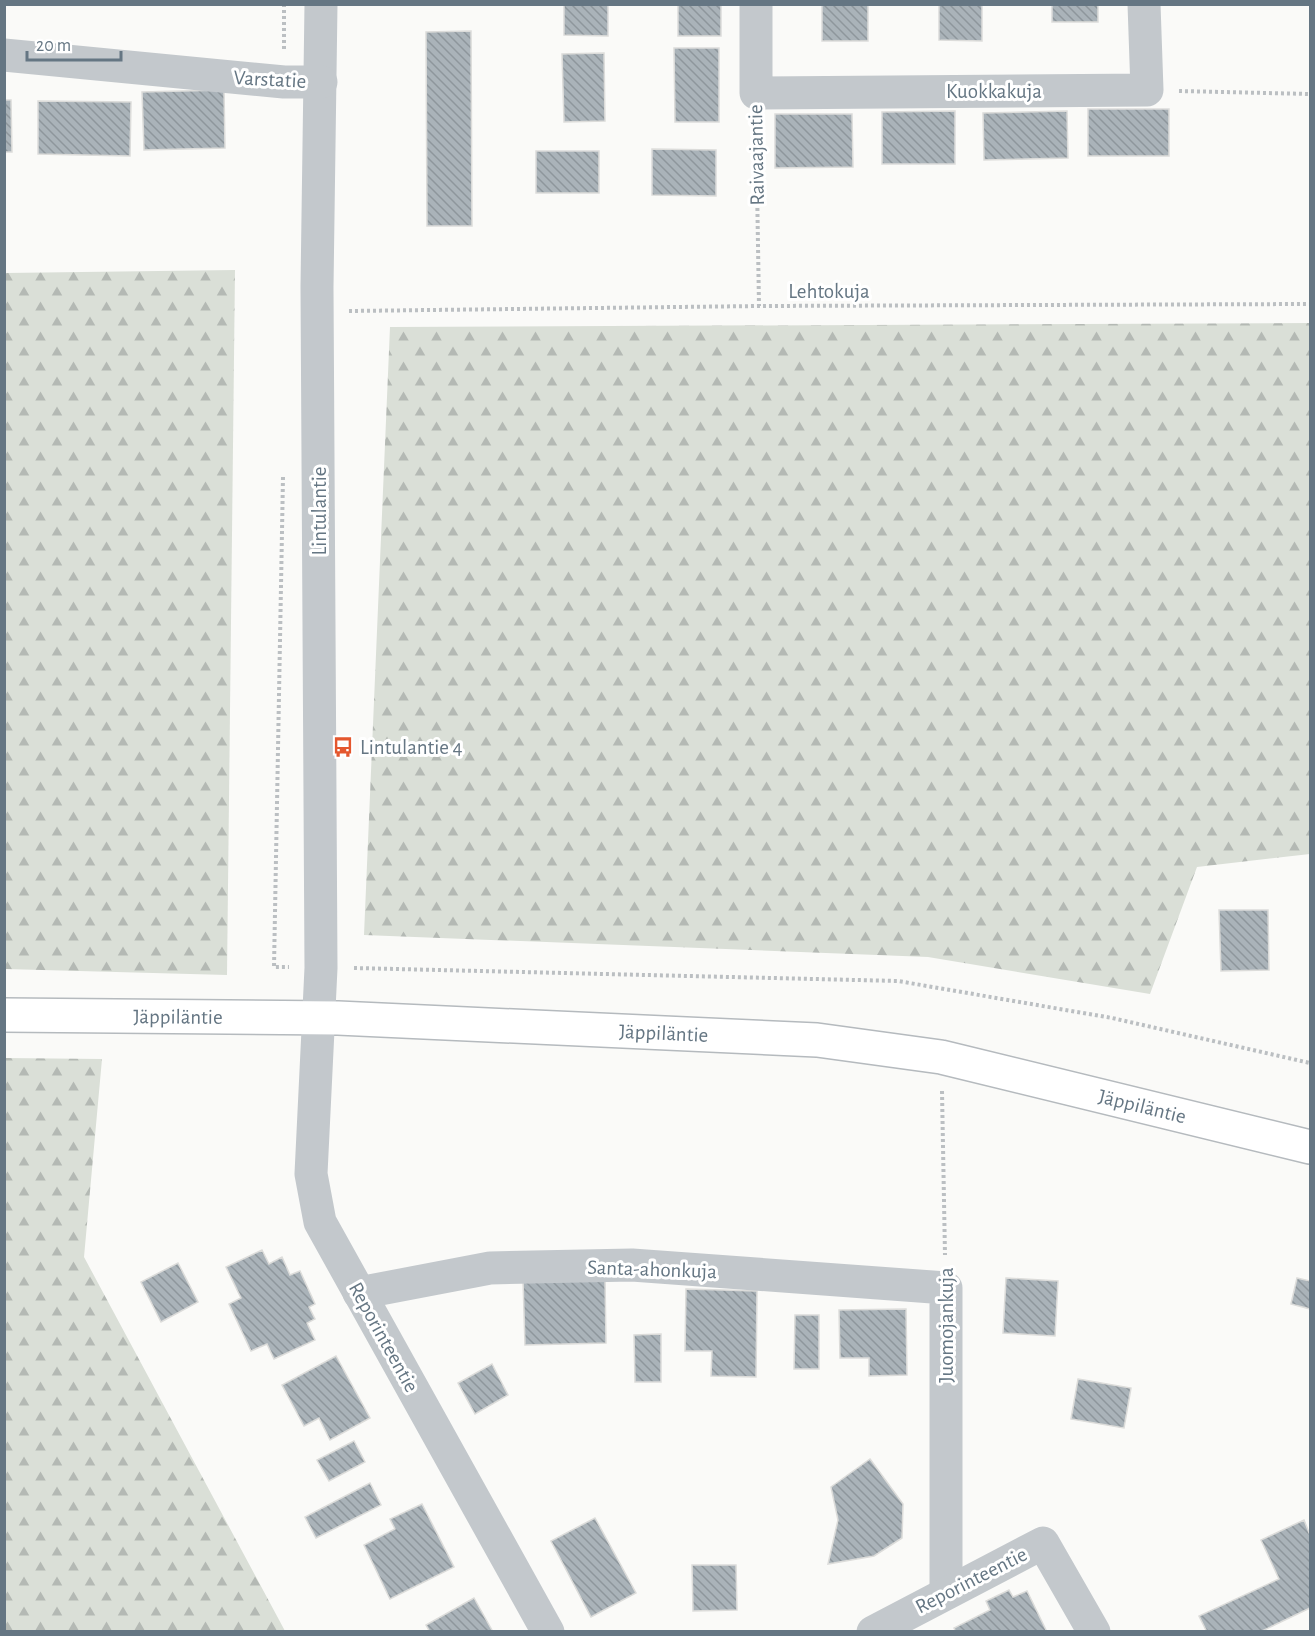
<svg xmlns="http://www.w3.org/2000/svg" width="1315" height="1636" font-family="'Alegreya Sans',sans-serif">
	<defs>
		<pattern id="forest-firs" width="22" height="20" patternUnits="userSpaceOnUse" patternTransform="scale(1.5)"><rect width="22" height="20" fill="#dadfd7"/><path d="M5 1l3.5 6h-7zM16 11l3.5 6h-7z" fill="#b4b9b4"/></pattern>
		<pattern id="building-back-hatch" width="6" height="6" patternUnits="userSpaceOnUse" patternTransform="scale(1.5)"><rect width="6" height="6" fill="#aab3b9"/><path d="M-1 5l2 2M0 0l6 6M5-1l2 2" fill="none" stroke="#8e969c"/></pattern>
	</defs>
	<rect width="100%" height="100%" fill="#fafaf8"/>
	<g fill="url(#forest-firs)">
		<path d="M 235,270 L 227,975 L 5,969 L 5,273 Z"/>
		<path d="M 1310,323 L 1310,854 L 1197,867 L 1150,994 L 928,957 L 364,935 L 390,327 Z"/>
		<path d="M 5,1058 L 102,1059 L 84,1257 L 285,1631 L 5,1631 Z"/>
	</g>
	<g fill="url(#building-back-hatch)" stroke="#dcdcda" stroke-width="1.5">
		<path d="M 564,4 L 608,4 L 608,36 L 564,35 Z"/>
		<rect x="678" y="4" width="43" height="32"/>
		<rect x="822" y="4" width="46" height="37"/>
		<path d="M 939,4 L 982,4 L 982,41 L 939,40 Z"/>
		<rect x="1052" y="4" width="46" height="18"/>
		<path d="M 471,31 L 472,226 L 427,226 L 426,32 Z"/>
		<path d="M 674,48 L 719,48 L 719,122 L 675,122 Z"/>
		<path d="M 604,53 L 605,121 L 564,122 L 562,54 Z"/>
		<path d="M 224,90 L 225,148 L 144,150 L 142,92 Z"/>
		<path d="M 4,100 L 11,100 L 12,152 L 4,152 Z"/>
		<path d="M 38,101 L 131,102 L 130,156 L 38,154 Z"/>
		<rect x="1088" y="109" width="81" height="47"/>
		<path d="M 955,111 L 955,164 L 882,164 L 882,112 Z"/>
		<path d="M 1067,111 L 1068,158 L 984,160 L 983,113 Z"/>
		<path d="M 775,114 L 852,114 L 853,167 L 775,168 Z"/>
		<path d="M 652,149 L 716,150 L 716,196 L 652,195 Z"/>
		<rect x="536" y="151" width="63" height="42"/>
		<path d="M 1219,910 L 1268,910 L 1269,970 L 1221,971 Z"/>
		<path d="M 262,1250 L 269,1264 L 282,1257 L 290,1275 L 300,1271 L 315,1304 L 309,1307 L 315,1319 L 307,1323 L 315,1340 L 274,1359 L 267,1344 L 251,1351 L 229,1304 L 241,1298 L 226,1267 Z"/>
		<path d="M 178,1263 L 198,1302 L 161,1322 L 141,1282 Z"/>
		<path d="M 605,1278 L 606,1343 L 525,1345 L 523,1280 Z"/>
		<path d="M 1006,1278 L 1058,1281 L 1055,1336 L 1003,1333 Z"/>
		<path d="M 1297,1278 L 1310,1281 L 1310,1309 L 1291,1304 Z"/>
		<path d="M 686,1289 L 757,1291 L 756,1377 L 711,1376 L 712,1351 L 685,1351 Z"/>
		<path d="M 906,1309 L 907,1375 L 869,1376 L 869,1358 L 840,1358 L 839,1310 Z"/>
		<path d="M 795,1315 L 819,1315 L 819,1369 L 794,1369 Z"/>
		<path d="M 661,1334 L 661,1382 L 635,1382 L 634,1335 Z"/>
		<path d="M 336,1356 L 370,1418 L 330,1440 L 319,1418 L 304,1426 L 282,1385 Z"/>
		<path d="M 492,1364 L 508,1395 L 475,1414 L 458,1383 Z"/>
		<path d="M 1078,1379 L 1131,1388 L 1124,1428 L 1071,1419 Z"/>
		<path d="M 354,1441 L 365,1462 L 329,1481 L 317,1460 Z"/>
		<path d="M 870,1459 L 903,1504 L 902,1538 L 874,1556 L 828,1564 L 838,1520 L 831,1487 Z"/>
		<path d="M 370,1483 L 381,1505 L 316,1538 L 305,1517 Z"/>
		<path d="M 422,1504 L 454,1567 L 390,1599 L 364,1545 L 395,1529 L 390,1519 Z"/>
		<path d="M 595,1518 L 636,1593 L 591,1617 L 551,1541 Z"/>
		<path d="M 1304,1520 L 1310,1535 L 1310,1608 L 1260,1632 L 1207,1632 L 1199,1616 L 1279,1579 L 1261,1540 Z"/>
		<path d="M 692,1565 L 736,1565 L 737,1610 L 693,1611 Z"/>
		<path d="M 1009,1590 L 1013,1597 L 1027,1591 L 1047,1632 L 956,1632 L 954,1628 L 990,1610 L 986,1601 Z"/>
		<path d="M 474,1598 L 493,1632 L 430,1632 L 426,1625 Z"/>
	</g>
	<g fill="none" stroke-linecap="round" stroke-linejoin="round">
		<g stroke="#b5babe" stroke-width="36">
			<g id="major">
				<path id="s1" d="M 4,1015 L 338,1018 L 817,1040 L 941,1057 L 1310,1147"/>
			</g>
		</g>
		<g stroke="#bbbfc2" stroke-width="4" stroke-dasharray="3 3" stroke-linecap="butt">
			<path d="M 284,49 L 284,4"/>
			<path d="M 1179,91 L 1310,94"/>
			<path d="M 756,124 L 759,306"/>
			<path d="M 349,311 L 759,306 L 1310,304"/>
			<path d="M 283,477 L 274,967 L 289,967"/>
			<path d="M 354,968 L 898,981 L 1112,1018 L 1310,1063"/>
			<path d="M 942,1091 L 945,1255"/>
		</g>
		<g stroke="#c3c8cc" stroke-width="33">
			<path d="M 321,4 L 317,287 L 321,968 L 311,1174 L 320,1222 L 548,1632"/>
			<path d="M 756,4 L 756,93 L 1147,90 L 1144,4"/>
			<path d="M 4,55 L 284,82 L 321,82"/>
			<path d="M 359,1293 L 490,1268 L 632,1265 L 946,1288 L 946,1593"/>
			<path d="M 873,1632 L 1043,1543 L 1094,1632"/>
		</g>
		<use href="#major" stroke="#fff" stroke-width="33"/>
	</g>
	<defs>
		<g id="bus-bare" transform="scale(1.62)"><path d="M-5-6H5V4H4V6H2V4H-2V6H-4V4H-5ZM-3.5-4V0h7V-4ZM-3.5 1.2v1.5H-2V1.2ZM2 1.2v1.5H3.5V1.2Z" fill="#e4572e" stroke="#fff" stroke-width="2.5" paint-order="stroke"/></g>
	</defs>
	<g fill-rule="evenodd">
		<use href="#bus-bare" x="343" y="747"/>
	</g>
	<g text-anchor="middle" stroke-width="6" stroke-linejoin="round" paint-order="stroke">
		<g font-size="21" fill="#657683" stroke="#fff">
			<text transform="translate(270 79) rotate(3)" y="7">Varstatie</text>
			<text x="994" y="98">Kuokkakuja</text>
			<text transform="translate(756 155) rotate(-91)" y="7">Raivaajantie</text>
			<text x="829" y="298">Lehtokuja</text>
			<text transform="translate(319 511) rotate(-90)" y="7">Lintulantie</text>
			<text dy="7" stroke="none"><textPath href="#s1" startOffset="174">Jäppiläntie</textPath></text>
			<text dy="7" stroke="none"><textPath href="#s1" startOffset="660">Jäppiläntie</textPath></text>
			<text dy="7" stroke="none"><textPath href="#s1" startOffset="1146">Jäppiläntie</textPath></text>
			<text transform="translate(652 1269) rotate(2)" y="7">Santa-ahonkuja</text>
			<text transform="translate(946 1325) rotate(-90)" y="7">Juomojankuja</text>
			<text transform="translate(384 1337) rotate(61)" y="7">Reporinteentie</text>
			<text transform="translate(971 1580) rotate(-27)" y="7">Reporinteentie</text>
		</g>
		<g font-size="21" fill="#657683" stroke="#fff" text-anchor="start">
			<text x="360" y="754">Lintulantie 4</text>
		</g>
	</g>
	<rect width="1315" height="1636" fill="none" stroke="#657683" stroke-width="12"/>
	<path d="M27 51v9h94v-9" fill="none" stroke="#657683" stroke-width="3"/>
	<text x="36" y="51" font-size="18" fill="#657683" stroke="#ffffff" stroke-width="4.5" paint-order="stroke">20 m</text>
</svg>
